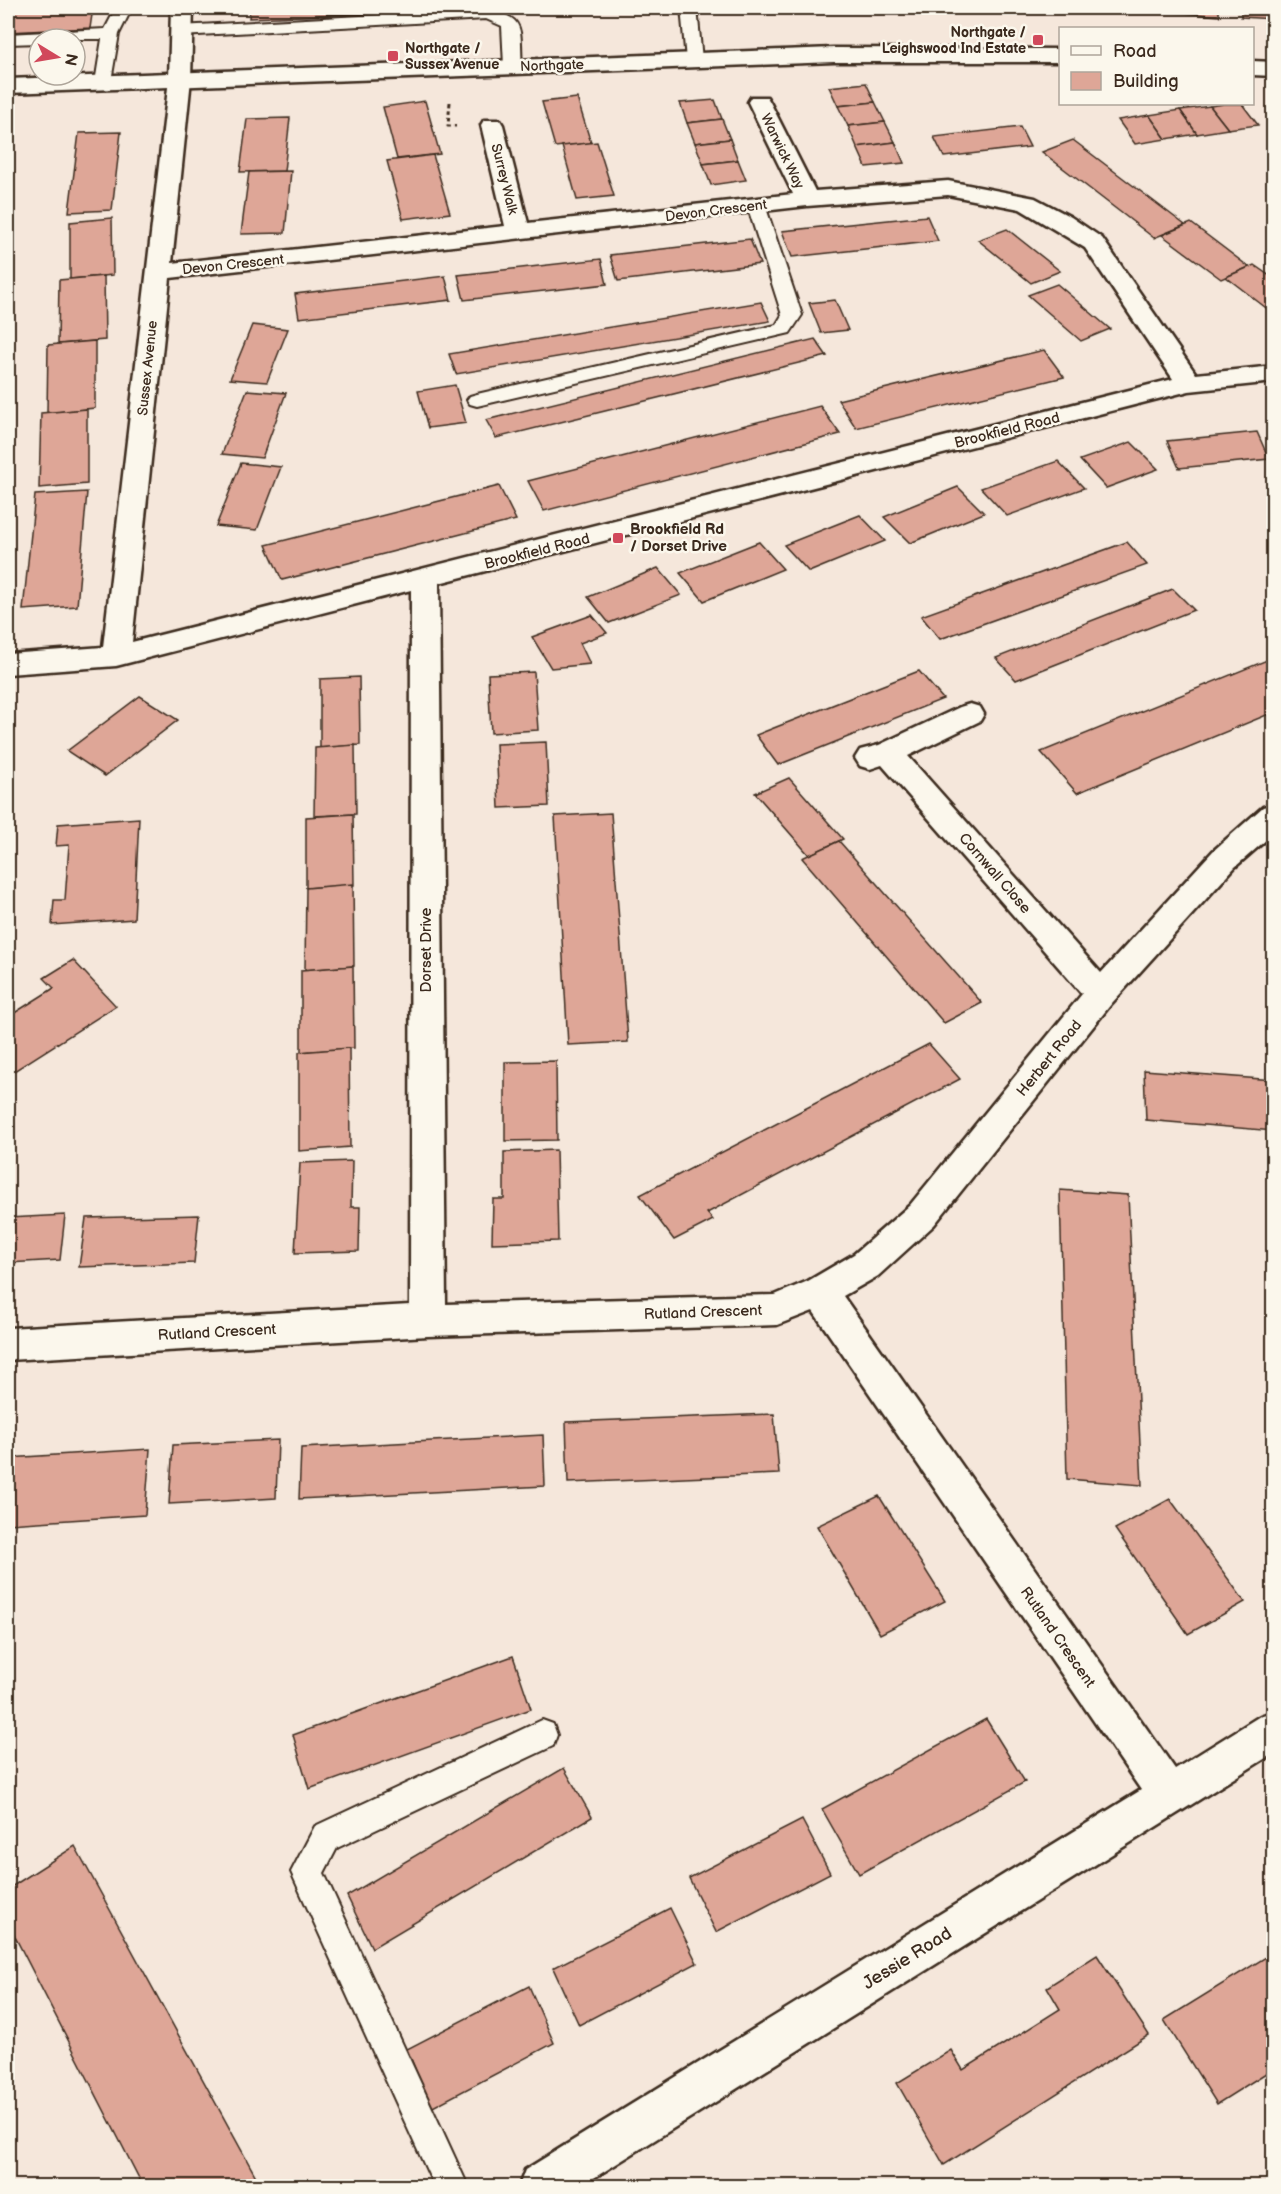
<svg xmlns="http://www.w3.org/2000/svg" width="1281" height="2194" font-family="'Balsamiq Sans',sans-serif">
	<rect width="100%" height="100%" fill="#f5e7db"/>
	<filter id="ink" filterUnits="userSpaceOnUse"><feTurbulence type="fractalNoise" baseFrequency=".0167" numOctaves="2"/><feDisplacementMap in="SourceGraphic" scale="12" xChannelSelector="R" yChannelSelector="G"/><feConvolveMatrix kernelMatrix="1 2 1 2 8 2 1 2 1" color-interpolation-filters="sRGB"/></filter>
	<g filter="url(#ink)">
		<g fill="#dea697" stroke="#3b2a1e" stroke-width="1.5">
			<path d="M 8,8 L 93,8 L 90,28 L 8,32 Z"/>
			<path d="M 250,8 L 435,8 L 435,11 L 249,18 Z"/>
			<path d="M 1122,8 L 1219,8 L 1219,16 Z"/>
			<path d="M 1241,8 L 1274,8 L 1274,19 L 1241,17 Z"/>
			<path d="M 866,83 L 875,102 L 838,106 L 829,87 Z"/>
			<path d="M 577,98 L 591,143 L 555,147 L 542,102 Z"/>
			<path d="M 715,100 L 722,119 L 687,123 L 680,103 Z"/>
			<path d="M 425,101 L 440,154 L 397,159 L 383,107 Z"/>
			<path d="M 875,102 L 885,122 L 848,126 L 838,106 Z"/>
			<path d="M 1224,104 L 1242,104 L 1258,125 L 1228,129 L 1210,106 Z"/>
			<path d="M 1210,106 L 1228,129 L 1197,134 L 1180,110 Z"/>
			<path d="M 1180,110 L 1197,134 L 1166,139 L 1149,115 Z"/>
			<path d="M 1149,115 L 1166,139 L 1135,144 L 1118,120 Z"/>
			<path d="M 290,118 L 284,171 L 240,172 L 247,119 Z"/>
			<path d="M 722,119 L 730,139 L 695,143 L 687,123 Z"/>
			<path d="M 885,122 L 895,142 L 857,147 L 848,126 Z"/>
			<path d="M 1020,127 L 1030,147 L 944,157 L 934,137 Z"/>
			<path d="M 121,132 L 112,210 L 69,212 L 79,133 Z"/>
			<path d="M 730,139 L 738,160 L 703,164 L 695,143 Z"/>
			<path d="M 1073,140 L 1185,225 L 1154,238 L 1042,152 Z"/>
			<path d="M 597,142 L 614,196 L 577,200 L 562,146 Z"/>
			<path d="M 895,142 L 904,163 L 866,167 L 857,147 Z"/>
			<path d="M 433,155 L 450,213 L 403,219 L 387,161 Z"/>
			<path d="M 738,160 L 746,180 L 711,185 L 703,164 Z"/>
			<path d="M 291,171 L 285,233 L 241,234 L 249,172 Z"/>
			<path d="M 927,216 L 938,241 L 792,257 L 782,231 Z"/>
			<path d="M 112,218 L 113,275 L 70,279 L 70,222 Z"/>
			<path d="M 1191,223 L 1249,267 L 1221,279 L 1162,235 Z"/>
			<path d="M 1007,229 L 1060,271 L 1031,283 L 978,240 Z"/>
			<path d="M 750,239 L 760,264 L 618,281 L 610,255 Z"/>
			<path d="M 601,259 L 607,284 L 464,300 L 458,275 Z"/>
			<path d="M 1254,265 L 1274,279 L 1274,314 L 1226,277 Z"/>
			<path d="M 104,276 L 105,340 L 58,344 L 59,280 Z"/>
			<path d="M 445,276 L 451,300 L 299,318 L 295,294 Z"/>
			<path d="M 1057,284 L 1110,329 L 1081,341 L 1028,295 Z"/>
			<path d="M 835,300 L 848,330 L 821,333 L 809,303 Z"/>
			<path d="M 761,302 L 770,321 L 456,374 L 449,354 Z"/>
			<path d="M 252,325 L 288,329 L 267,382 L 230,379 Z"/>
			<path d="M 815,339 L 827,356 L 496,438 L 486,420 Z"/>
			<path d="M 95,341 L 95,408 L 47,413 L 48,345 Z"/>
			<path d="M 1044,350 L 1064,377 L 856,428 L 838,400 Z"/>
			<path d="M 455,385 L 466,423 L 428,428 L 418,391 Z"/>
			<path d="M 247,390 L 286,393 L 262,458 L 222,454 Z"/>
			<path d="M 820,406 L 840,434 L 544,511 L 528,481 Z"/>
			<path d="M 87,409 L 87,484 L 39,488 L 41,413 Z"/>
			<path d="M 1257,432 L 1269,459 L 1179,468 L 1167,441 Z"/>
			<path d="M 1131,442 L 1158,469 L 1106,488 L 1080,460 Z"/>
			<path d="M 1058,461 L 1084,488 L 1007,516 L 981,488 Z"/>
			<path d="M 241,463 L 281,467 L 257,530 L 216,526 Z"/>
			<path d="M 499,486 L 516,520 L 282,580 L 266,545 Z"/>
			<path d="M 958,487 L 984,513 L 910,543 L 884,517 Z"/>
			<path d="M 87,492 L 77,606 L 23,610 L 35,495 Z"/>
			<path d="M 860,515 L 885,541 L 809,572 L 784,545 Z"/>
			<path d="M 759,542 L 783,569 L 704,601 L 680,573 Z"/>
			<path d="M 1127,542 L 1147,565 L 940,639 L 921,616 Z"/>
			<path d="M 658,568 L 681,595 L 609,623 L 588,597 Z"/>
			<path d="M 1173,589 L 1194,610 L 1016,680 L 996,658 Z"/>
			<path d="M 592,615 L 607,633 L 580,643 L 590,664 L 551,668 L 532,637 Z"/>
			<path d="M 1267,660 L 1274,666 L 1274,712 L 1077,793 L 1041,752 Z"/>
			<path d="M 919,671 L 943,699 L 778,765 L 756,735 Z"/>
			<path d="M 534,672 L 538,730 L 491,733 L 488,674 Z"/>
			<path d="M 359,677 L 360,745 L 320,748 L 320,679 Z"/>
			<path d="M 140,696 L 178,720 L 105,776 L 67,751 Z"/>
			<path d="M 546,742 L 549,806 L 499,808 L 496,744 Z"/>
			<path d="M 355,745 L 356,814 L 314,816 L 315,748 Z"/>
			<path d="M 789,778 L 843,839 L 809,855 L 755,793 Z"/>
			<path d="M 611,813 L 628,1042 L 568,1045 L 555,816 Z"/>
			<path d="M 353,814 L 354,885 L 306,888 L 306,817 Z"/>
			<path d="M 139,818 L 134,919 L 52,925 L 54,900 L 65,900 L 69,845 L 56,846 L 58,824 Z"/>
			<path d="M 839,841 L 982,1003 L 944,1023 L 802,858 Z"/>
			<path d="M 353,884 L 354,966 L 305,970 L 306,888 Z"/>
			<path d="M 73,960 L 116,1006 L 8,1075 L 8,1017 L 54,988 L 44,978 Z"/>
			<path d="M 353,966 L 354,1048 L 301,1052 L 301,970 Z"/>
			<path d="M 929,1044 L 960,1079 L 707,1213 L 713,1220 L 674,1240 L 640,1195 Z"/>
			<path d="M 349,1048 L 350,1147 L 299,1151 L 299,1052 Z"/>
			<path d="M 556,1061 L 557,1140 L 505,1141 L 505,1062 Z"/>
			<path d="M 1144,1070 L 1274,1080 L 1274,1131 L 1146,1120 Z"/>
			<path d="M 556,1150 L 558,1241 L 492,1243 L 493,1199 L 504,1199 L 504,1152 Z"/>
			<path d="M 352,1161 L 351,1207 L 360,1207 L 359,1251 L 295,1253 L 300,1163 Z"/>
			<path d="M 1060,1190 L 1128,1195 L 1142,1485 L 1067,1479 Z"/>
			<path d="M 65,1215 L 60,1260 L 8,1263 L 8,1218 Z"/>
			<path d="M 199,1215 L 194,1263 L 79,1267 L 86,1218 Z"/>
			<path d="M 774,1414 L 779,1474 L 568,1483 L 566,1422 Z"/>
			<path d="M 543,1435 L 545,1486 L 299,1499 L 301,1448 Z"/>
			<path d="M 278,1440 L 276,1498 L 169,1504 L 173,1445 Z"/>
			<path d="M 150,1449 L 145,1515 L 8,1524 L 8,1458 Z"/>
			<path d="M 879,1496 L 945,1601 L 880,1634 L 817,1526 Z"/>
			<path d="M 1170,1499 L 1245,1602 L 1188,1634 L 1115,1529 Z"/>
			<path d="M 513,1656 L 531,1709 L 309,1789 L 293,1735 Z"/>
			<path d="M 986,1719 L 1025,1782 L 859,1874 L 822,1809 Z"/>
			<path d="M 564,1768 L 592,1817 L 372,1948 L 347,1896 Z"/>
			<path d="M 802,1820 L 830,1873 L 716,1932 L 689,1878 Z"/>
			<path d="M 75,1846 L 261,2186 L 143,2186 L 8,1923 L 8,1889 Z"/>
			<path d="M 670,1908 L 697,1963 L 579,2025 L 553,1968 Z"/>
			<path d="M 1274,1952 L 1274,2068 L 1217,2104 L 1164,2020 Z"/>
			<path d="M 1097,1955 L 1149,2035 L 944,2165 L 897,2083 L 951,2050 L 963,2070 L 1060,2009 L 1047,1987 Z"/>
			<path d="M 529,1986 L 554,2043 L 431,2108 L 407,2049 Z"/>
		</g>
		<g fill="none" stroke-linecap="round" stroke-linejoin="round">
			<g stroke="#3b2a1e" stroke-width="4">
				<g id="service">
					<path d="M 116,8 L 132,8 L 119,34 L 110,87 L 104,88 L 95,83 L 102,39 L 39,39 L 39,43 L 8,44 L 8,34 L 105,29 Z"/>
					<path d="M 681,8 L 697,8 L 702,60 L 700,64 L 688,64 L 686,60 Z"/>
					<path d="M 487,9 C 528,19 519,29 522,66 L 519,70 L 507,70 L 504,66 L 502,26 L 486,19 L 180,36 L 172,31 L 180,26 Z"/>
					<path d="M 756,200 L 765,205 L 802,315 L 790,333 L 477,406 L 470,404 L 467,400 L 470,396 L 477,394 L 776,325 L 782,315 L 747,205 Z"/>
					<path d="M 542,1720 L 553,1724 L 557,1735 L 553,1746 L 337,1848 L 324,1873 L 468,2186 L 434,2186 L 291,1872 L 315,1826 Z"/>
				</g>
			</g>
			<g stroke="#3b2a1e" stroke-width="5">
				<path id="minor" d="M 171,8 L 193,8 L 191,79 L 172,263 L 505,226 L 481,125 L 484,120 L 500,120 L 503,125 L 528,223 L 793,194 L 748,102 L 751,97 L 767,97 L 770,102 L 815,191 L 948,181 L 1035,198 L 1071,217 L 1102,238 L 1196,374 L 1274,366 L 1274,382 L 1189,391 L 439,583 L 446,1304 L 775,1295 L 808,1281 L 854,1254 L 910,1205 L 1082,994 L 882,765 L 870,769 L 860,766 L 855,758 L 860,750 L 879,745 L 960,707 L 970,704 L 980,707 L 984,714 L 980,721 L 908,756 L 1101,973 L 1213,851 L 1263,807 L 1274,804 L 1274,833 L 1235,867 L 1112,1003 L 934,1225 L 878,1276 L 843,1296 L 1175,1769 L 1260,1716 L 1274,1711 L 1274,1753 L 581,2186 L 519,2186 L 525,2170 L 1141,1790 L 813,1311 L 777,1325 L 428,1336 L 8,1360 L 8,1328 L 410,1305 L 411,590 L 116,666 L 8,674 L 8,654 L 103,647 L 169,79 ZM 948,195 L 1020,209 L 1085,248 L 1173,379 L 132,642 L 170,278 L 807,206 Z"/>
			</g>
			<g stroke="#3b2a1e" stroke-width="5">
				<g id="secondary">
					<path d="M 834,48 L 1060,49 L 1060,62 L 834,62 L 8,93 L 8,79 Z"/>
					<path d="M 1252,61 L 1274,62 L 1274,76 L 1252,75 Z"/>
				</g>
			</g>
			<path stroke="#3b2a1e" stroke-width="3" stroke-dasharray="4.5 3" stroke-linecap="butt" d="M 450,102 L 448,126 L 456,126"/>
			<use href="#service" fill="#fbf7ec" fill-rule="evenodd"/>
			<use href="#minor" fill="#fbf7ec" fill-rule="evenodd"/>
			<use href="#secondary" fill="#fbf7ec" fill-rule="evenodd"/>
		</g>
	</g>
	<g fill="#d1495b" stroke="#fbf7ec" stroke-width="2">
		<rect x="1032" y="34" width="12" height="12" rx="3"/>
		<rect x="387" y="50" width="12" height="12" rx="3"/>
		<rect x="612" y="532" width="12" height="12" rx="3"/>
	</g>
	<g text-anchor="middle" stroke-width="5" stroke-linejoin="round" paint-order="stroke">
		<g font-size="14" font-weight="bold" fill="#3b2a1e" stroke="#fbf7ec" text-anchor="end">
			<text x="1026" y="37">Northgate /<tspan x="1026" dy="16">Leighswood Ind Estate</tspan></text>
			<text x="405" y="53" text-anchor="start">Northgate /<tspan x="405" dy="16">Sussex Avenue</tspan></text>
		</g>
		<g font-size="14" fill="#3b2a1e" stroke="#fbf7ec">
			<text transform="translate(552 65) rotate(-2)" y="5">Northgate</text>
			<text transform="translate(783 151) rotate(64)" y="5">Warwick Way</text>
			<text transform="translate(505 179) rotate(76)" y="5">Surrey Walk</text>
			<text transform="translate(716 210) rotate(-7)" y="5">Devon Crescent</text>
			<text transform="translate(233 264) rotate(-6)" y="5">Devon Crescent</text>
			<text transform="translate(147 368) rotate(-84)" y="5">Sussex Avenue</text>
		</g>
		<g font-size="15" fill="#3b2a1e" stroke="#fbf7ec">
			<text transform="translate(1007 430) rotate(-14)" y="5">Brookfield Road</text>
			<text transform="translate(537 551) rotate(-14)" y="5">Brookfield Road</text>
			<text transform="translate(995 873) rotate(49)" y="5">Cornwall Close</text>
			<text transform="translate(426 950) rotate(-90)" y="5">Dorset Drive</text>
			<text transform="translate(1049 1058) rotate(-51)" y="5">Herbert Road</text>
			<text transform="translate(703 1312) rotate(-2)" y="5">Rutland Crescent</text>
			<text transform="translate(217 1332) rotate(-3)" y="5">Rutland Crescent</text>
			<text transform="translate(1058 1637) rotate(55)" y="5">Rutland Crescent</text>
		</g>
		<g font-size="15" font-weight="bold" fill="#3b2a1e" stroke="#fbf7ec" text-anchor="start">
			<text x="630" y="534">Brookfield Rd<tspan x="630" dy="17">/ Dorset Drive</tspan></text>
		</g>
		<g font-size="18" fill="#3b2a1e" stroke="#fbf7ec">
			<text transform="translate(907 1958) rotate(-32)" y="6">Jessie Road</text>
		</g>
	</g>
	<rect width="1281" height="2194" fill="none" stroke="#fbf7ec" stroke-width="30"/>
	<rect x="15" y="15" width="1251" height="2164" fill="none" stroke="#3b2a1e" stroke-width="2" filter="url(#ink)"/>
	<rect x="1059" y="27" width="195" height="78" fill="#fbf7ec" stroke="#aea59a" stroke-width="1.5"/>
	<rect x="1071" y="46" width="30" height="9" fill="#fbf7ec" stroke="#aea59a" stroke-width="1.5"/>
	<text x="1113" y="57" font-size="18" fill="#3b2a1e">Road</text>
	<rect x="1071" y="72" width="30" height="18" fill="#dea697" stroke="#aea59a" stroke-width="1.5"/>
	<text x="1113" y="87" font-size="18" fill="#3b2a1e">Building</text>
	<g transform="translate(57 57) rotate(101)"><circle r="28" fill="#fbf7ec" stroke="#aea59a" stroke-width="1.5"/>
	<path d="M0-4.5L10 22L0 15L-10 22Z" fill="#d1495b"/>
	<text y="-9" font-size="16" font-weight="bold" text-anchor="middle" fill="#3b2a1e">N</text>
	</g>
</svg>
